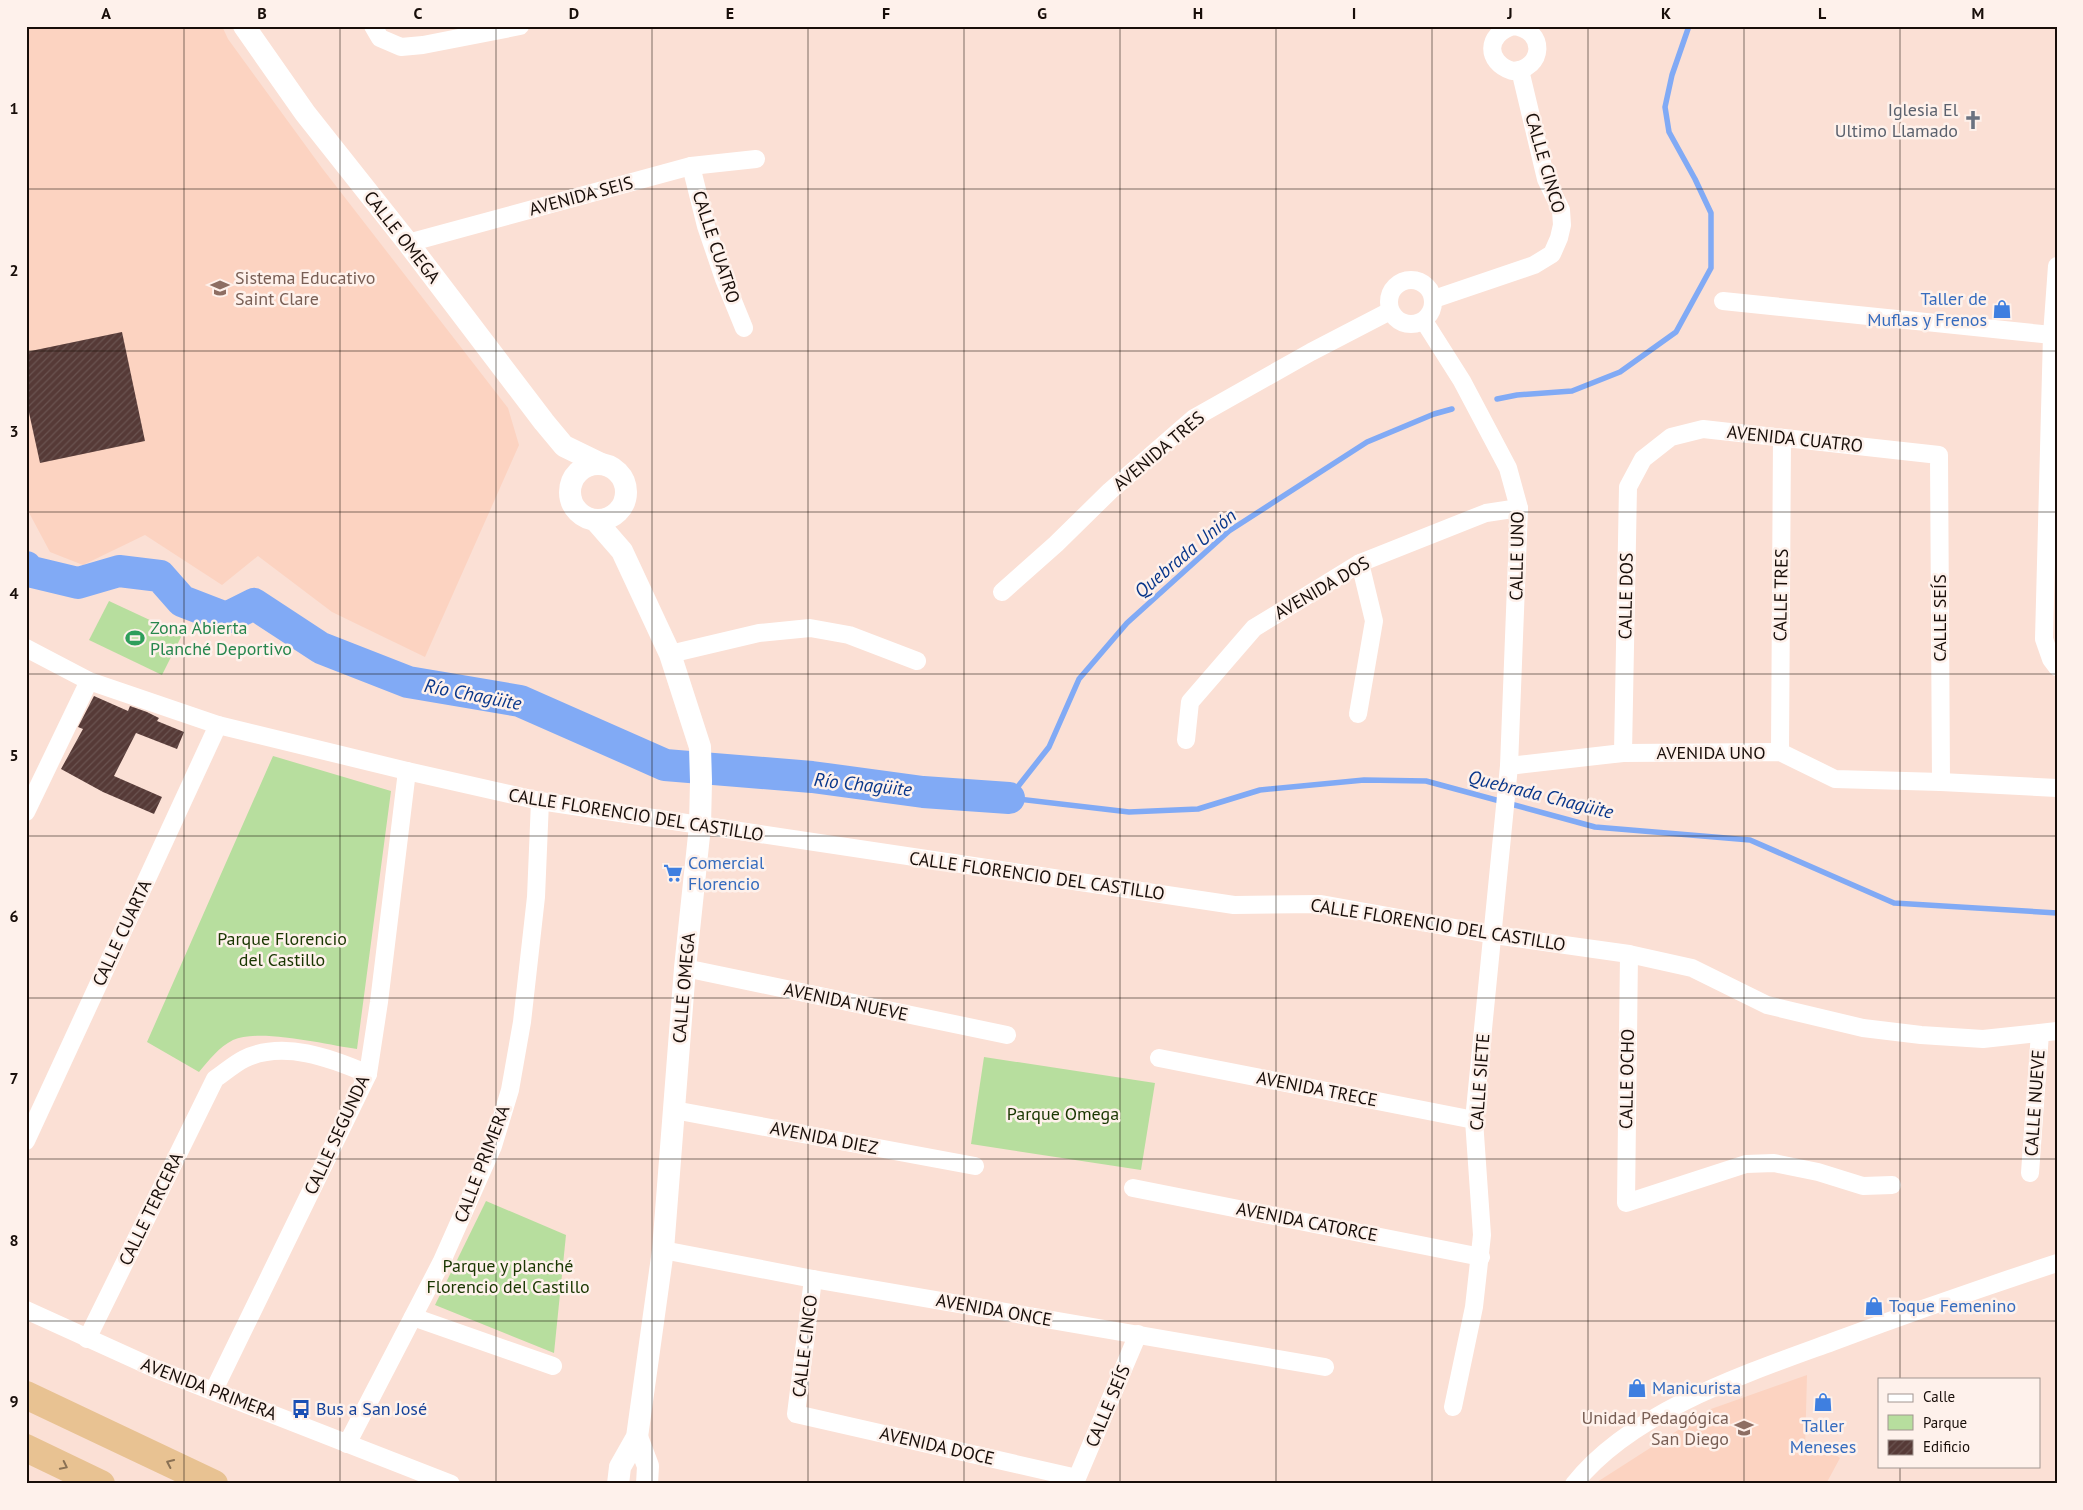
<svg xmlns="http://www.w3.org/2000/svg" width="2083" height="1510" font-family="'PT Sans',sans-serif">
	<defs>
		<pattern id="building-hatch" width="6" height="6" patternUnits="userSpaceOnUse" patternTransform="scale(1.25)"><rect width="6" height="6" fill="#563a37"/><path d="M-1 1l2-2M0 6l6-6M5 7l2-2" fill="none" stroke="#6a5350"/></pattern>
	</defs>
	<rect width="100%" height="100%" fill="#fbe0d5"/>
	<g fill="#fcd3c1">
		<path d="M 26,26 L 222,26 L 228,39 L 322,168 L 508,408 L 519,445 L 425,657 L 332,612 L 258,556 L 222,585 L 145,535 L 83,565 L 50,552 L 26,507 Z"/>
		<path d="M 1807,1375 L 1805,1451 L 1824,1447 L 1840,1458 L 1826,1484 L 1594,1484 L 1711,1409 Z"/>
	</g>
	<g fill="#b7de9e">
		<path d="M 109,601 L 182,635 L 162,675 L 89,640 Z"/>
		<path d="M 273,756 L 391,791 L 357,1049 C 327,1045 260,1028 233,1040 C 219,1047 209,1060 199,1072 L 147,1042 Z"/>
		<path d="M 984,1057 L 1155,1083 L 1141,1170 L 971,1144 Z"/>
		<path d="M 486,1201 L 566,1235 L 554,1353 L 435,1305 Z"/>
	</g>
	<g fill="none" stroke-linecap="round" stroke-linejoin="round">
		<g stroke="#81aaf5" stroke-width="5.5">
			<path d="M 1497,399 L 1517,395 L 1572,391 L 1620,372 L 1676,332 L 1711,268 L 1711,213 L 1695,179 L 1669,132 L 1665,107 L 1672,75 L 1689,26"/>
			<path d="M 1009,798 L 1129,812 L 1198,809 L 1260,790 L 1364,780 L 1426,781 L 1595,827 L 1750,840 L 1894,903 L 2057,913"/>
			<path d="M 1009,798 L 1049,747 L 1079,679 L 1127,623 L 1229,531 L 1367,442 L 1434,414 L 1452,409"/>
		</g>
		<path stroke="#81aaf5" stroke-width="32" d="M 26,567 L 28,571 L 78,583 L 119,571 L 160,576 L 182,601 L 226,618 L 254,604 L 321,648 L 408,682 L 520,701 L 665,765 L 812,777 L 923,792 L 1009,798"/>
	</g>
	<g fill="url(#building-hatch)">
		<path d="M 122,332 L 145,441 L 40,463 L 26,399 L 26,352 Z"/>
		<path d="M 94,696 L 128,711 L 130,706 L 147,712 L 159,718 L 157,721 L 184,732 L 177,749 L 136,733 L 114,776 L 162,797 L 154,814 L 103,792 L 61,769 L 83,729 L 78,727 Z"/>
	</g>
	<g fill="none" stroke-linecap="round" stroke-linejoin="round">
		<g stroke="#fff" stroke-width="18">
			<path d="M 373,26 L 380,38 L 401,47 L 423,45 L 520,26"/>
			<path d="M 1513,26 C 1486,34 1485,62 1512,71 C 1545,69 1546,30 1514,26"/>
			<path d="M 691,166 L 706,226 L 724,279 L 744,328"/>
			<path d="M 408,243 L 691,166 L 756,159"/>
			<path d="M 2057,266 L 2052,335 L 2044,639 L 2051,659 L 2057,667"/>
			<circle cx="1411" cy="302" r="22"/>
			<path d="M 1434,299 L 1534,265 L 1552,254 L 1559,238 L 1562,225 L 1561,210 L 1546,179 L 1520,70"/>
			<path d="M 1723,301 L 2052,335"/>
			<path d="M 1424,321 L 1462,381 L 1508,468 L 1519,508 L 1509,766 L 1474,1120 L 1482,1235 L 1474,1307 L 1453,1407"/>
			<path d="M 1002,592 L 1056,544 L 1110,491 L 1194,418 L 1311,352 L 1390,311"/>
			<path d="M 26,648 L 89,681 L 218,725 L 407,771 L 540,801 L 1234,905 L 1321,904 L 1494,935 L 1629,954 L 1692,968 L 1767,1005 L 1863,1028 L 1921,1035 L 1983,1039 L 2057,1031"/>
			<path d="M 670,654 L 759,633 L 810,628 L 849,635 L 917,661"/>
			<path d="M 1358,714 L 1374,621 L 1360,563"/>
			<path d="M 1186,740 L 1190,702 L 1254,628 L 1360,563 L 1486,513 L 1519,508"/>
			<path d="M 1780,752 L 1782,438"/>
			<path d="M 1623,753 L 1628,487 L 1643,459 L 1671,437 L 1703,429 L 1939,455 L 1941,782"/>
			<path d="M 1509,766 L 1623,753 L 1780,752 L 1835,779 L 1941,782 L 2057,788"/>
			<path d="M 26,812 L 89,681"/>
			<path d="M 1629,954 L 1626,1203 L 1746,1164 L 1774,1163 L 1818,1172 L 1863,1186 L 1892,1185"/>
			<path d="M 685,968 L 1007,1035"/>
			<path d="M 1159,1058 L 1474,1120"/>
			<path d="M 674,1110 L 975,1166"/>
			<path d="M 26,1141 L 218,725"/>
			<path d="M 2030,1173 L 2040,1033"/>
			<path d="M 1133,1188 L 1481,1257"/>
			<path d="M 663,1250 L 813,1279 L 1325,1367"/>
			<path d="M 813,1279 L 796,1414 L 1077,1478 L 1138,1334"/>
			<path d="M 26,1310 L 156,1369 L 451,1484"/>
			<path d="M 413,1317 L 553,1366"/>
			<path d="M 87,1339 L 215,1079 C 224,1073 234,1064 244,1059 C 283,1040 331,1058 368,1074"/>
			<path d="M 214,1390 L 368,1074 L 379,1002 L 407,771"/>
			<path d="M 347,1444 L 442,1261 L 493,1146 L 510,1090 L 522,1022 L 536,897 L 540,801"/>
			<path d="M 1574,1484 C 1632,1411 1747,1373 1832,1342 C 1907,1314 1981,1288 2057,1263"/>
		</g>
		<g stroke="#fff" stroke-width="22">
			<path d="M 244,26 L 305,113 L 408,243 L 544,422 L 564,446 L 601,464"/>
			<circle cx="598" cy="492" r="28"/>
			<path d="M 595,520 L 622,551 L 670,654 L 700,747 L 701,781 L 700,826 L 685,968 L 663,1250 L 637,1437 L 620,1467 L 618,1484"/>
			<path d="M 637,1437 L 648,1466 L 647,1484"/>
		</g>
		<g stroke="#e8c292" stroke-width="28">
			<path d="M 26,1395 L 214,1484"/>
			<path d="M 26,1448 L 101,1484"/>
		</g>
	</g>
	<defs><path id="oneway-chevron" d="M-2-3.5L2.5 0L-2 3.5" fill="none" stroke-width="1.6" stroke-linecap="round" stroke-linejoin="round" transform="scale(1.25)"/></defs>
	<g stroke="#8a7154">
		<use href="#oneway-chevron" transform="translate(170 1463) rotate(-155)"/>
		<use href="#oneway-chevron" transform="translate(64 1466) rotate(26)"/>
	</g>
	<path fill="none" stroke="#180e09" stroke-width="1" stroke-opacity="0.55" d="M 184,26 L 184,1484M 340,26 L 340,1484M 496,26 L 496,1484M 652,26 L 652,1484M 808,26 L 808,1484M 964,26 L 964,1484M 1120,26 L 1120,1484M 1276,26 L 1276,1484M 1432,26 L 1432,1484M 1588,26 L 1588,1484M 1744,26 L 1744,1484M 1900,26 L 1900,1379M 26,189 L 2057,189M 26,351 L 2057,351M 26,512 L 2057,512M 26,674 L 2057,674M 26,836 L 2057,836M 26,998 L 2057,998M 26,1159 L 2057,1159M 26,1321 L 2057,1321M 1900,1466 L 1900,1484"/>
	<defs>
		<g id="church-bare" transform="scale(1.5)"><path d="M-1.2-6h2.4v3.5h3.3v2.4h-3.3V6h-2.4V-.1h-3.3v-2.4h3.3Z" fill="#6b7280" stroke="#fef1eb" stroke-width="2.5" paint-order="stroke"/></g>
		<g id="school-bare" transform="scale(1.5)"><path d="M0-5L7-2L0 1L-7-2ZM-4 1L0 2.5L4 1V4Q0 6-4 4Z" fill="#8d6e63" stroke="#fef1eb" stroke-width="2.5" paint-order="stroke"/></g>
		<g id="shop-bare" transform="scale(1.5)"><path d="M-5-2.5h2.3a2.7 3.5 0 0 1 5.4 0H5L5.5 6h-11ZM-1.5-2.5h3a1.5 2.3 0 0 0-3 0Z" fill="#3f7fe0" stroke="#fef1eb" stroke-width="2.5" paint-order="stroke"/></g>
		<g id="stadium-bare" transform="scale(1.5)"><path d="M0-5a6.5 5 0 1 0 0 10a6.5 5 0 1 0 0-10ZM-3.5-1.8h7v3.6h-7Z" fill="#2e9e5b" stroke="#fef1eb" stroke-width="2.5" paint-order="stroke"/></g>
		<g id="supermarket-bare" transform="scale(1.5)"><path d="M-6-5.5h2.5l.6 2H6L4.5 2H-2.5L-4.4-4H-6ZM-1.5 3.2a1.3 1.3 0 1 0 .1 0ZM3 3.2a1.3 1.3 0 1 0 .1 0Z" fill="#3f7fe0" stroke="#fef1eb" stroke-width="2.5" paint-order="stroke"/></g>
		<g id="bus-bare" transform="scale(1.5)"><path d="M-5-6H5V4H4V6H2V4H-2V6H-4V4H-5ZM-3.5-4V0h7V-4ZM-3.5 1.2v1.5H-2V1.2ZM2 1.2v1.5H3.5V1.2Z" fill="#1a4fb4" stroke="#fef1eb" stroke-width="2.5" paint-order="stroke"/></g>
	</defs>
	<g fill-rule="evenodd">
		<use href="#church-bare" x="1973" y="120"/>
		<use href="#school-bare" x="220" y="288"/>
		<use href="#shop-bare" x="2002" y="309"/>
		<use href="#stadium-bare" x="135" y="638"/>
		<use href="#supermarket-bare" x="673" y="873"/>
		<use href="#shop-bare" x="1874" y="1306"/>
		<use href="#shop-bare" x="1637" y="1388"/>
		<use href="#shop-bare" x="1823" y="1402"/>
		<use href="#bus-bare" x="301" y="1409"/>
		<use href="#school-bare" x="1744" y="1428"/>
	</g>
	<g text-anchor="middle" stroke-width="5" stroke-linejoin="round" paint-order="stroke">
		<g font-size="18" fill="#5b616d" stroke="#fef1eb" text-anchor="end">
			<text x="1958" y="116">Iglesia El<tspan x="1958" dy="21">Ultimo Llamado</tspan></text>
		</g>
		<g font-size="18" fill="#180e09" stroke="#fef1eb">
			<text transform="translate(1545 163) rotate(74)" y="6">CALLE CINCO</text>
			<text transform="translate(581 196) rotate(-15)" y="6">AVENIDA SEIS</text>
			<text transform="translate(402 237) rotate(52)" y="6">CALLE OMEGA</text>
			<text transform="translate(716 247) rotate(72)" y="6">CALLE CUATRO</text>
			<text transform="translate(1795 439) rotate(6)" y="6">AVENIDA CUATRO</text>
			<text transform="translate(1159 451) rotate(-40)" y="6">AVENIDA TRES</text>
			<text transform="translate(1517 556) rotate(-89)" y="6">CALLE UNO</text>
			<text transform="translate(1322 588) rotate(-30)" y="6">AVENIDA DOS</text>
			<text transform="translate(1781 595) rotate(-89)" y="6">CALLE TRES</text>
			<text transform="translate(1626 596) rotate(-89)" y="6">CALLE DOS</text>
			<text transform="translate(1940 618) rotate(-90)" y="6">CALLE SEÍS</text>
			<text x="1711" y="759">AVENIDA UNO</text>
			<text transform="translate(636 815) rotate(9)" y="6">CALLE FLORENCIO DEL CASTILLO</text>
			<text transform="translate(1037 876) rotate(8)" y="6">CALLE FLORENCIO DEL CASTILLO</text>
			<text transform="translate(1438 925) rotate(9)" y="6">CALLE FLORENCIO DEL CASTILLO</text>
			<text transform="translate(122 933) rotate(-65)" y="6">CALLE CUARTA</text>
			<text transform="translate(684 988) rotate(-85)" y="6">CALLE OMEGA</text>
			<text transform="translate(846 1002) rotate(12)" y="6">AVENIDA NUEVE</text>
			<text transform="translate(1627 1079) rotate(-89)" y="6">CALLE OCHO</text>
			<text transform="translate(1480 1082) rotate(-86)" y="6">CALLE SIETE</text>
			<text transform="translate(1317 1089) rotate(11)" y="6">AVENIDA TRECE</text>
			<text transform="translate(2035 1103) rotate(-86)" y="6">CALLE NUEVE</text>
			<text transform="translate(337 1135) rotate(-65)" y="6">CALLE SEGUNDA</text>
			<text transform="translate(824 1138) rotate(11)" y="6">AVENIDA DIEZ</text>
			<text transform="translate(482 1164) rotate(-69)" y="6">CALLE PRIMERA</text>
			<text transform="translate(151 1209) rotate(-64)" y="6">CALLE TERCERA</text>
			<text transform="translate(1307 1222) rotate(11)" y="6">AVENIDA CATORCE</text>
			<text transform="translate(994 1310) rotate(10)" y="6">AVENIDA ONCE</text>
			<text transform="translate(805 1346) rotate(-83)" y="6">CALLE CINCO</text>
			<text transform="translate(209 1389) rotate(21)" y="6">AVENIDA PRIMERA</text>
			<text transform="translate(1108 1406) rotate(-67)" y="6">CALLE SEÍS</text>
			<text transform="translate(937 1446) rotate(13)" y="6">AVENIDA DOCE</text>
		</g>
		<g font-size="18" fill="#785e54" stroke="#fef1eb" text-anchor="start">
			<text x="235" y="284">Sistema Educativo<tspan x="235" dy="21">Saint Clare</tspan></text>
			<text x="1729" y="1424" text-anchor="end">Unidad Pedagógica<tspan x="1729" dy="21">San Diego</tspan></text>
		</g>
		<g font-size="18" fill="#366cbe" stroke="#fef1eb" text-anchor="start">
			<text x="1987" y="305" text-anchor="end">Taller de<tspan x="1987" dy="21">Muflas y Frenos</tspan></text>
			<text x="688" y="869">Comercial<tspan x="688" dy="21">Florencio</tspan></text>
			<text x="1889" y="1312">Toque Femenino</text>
			<text x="1652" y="1394">Manicurista</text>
			<text x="1823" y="1432" text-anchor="middle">Taller<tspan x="1823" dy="21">Meneses</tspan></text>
		</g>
		<g font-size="18" fill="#27864d" stroke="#fef1eb" text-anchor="start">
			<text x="150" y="634">Zona Abierta<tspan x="150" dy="21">Planché Deportivo</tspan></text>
		</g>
		<g font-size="18" fill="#193600" stroke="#fef1eb">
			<text x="282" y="945">Parque Florencio<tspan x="282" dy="21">del Castillo</tspan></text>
			<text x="1063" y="1120">Parque Omega</text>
			<text x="508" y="1272">Parque y planché<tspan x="508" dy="21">Florencio del Castillo</tspan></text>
		</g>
		<g font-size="18" fill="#164399" stroke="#fef1eb" text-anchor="start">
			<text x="316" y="1415">Bus a San José</text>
		</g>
		<g font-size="19" font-style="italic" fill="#08368a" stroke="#fef1eb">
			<text transform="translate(1185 553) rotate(-40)" y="7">Quebrada Unión</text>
			<text transform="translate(473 694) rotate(11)" y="7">Río Chagüite</text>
			<text transform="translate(863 784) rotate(6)" y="7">Río Chagüite</text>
			<text transform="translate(1541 794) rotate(14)" y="7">Quebrada Chagüite</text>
		</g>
	</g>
	<rect width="2083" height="1510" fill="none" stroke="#fef1eb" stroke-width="55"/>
	<rect x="1878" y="1378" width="162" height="90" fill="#fef1eb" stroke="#a29691"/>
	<rect x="1888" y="1394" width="25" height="8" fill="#ffffff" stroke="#a29691"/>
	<text x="1923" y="1402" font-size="15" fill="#180e09">Calle</text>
	<rect x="1888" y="1415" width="25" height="15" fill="#b7de9e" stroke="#a29691"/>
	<text x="1923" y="1428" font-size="15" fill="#180e09">Parque</text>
	<rect x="1888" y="1440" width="25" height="15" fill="url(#building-hatch)" stroke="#a29691"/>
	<text x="1923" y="1452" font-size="15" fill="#180e09">Edificio</text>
	<rect x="28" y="28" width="2028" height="1454" fill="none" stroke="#180e09" stroke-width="2"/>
	<g font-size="16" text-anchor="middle" font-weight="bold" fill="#180e09">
		<text x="106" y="19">A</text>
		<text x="262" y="19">B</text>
		<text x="418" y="19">C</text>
		<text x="574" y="19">D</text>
		<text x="730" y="19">E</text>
		<text x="886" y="19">F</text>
		<text x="1042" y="19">G</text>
		<text x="1198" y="19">H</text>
		<text x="1354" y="19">I</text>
		<text x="1510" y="19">J</text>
		<text x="1666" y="19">K</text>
		<text x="1822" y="19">L</text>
		<text x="1978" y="19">M</text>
		<text x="14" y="114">1</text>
		<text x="14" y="276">2</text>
		<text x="14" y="437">3</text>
		<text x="14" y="599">4</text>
		<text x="14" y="761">5</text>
		<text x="14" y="922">6</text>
		<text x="14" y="1084">7</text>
		<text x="14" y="1246">8</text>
		<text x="14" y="1407">9</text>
	</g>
</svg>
